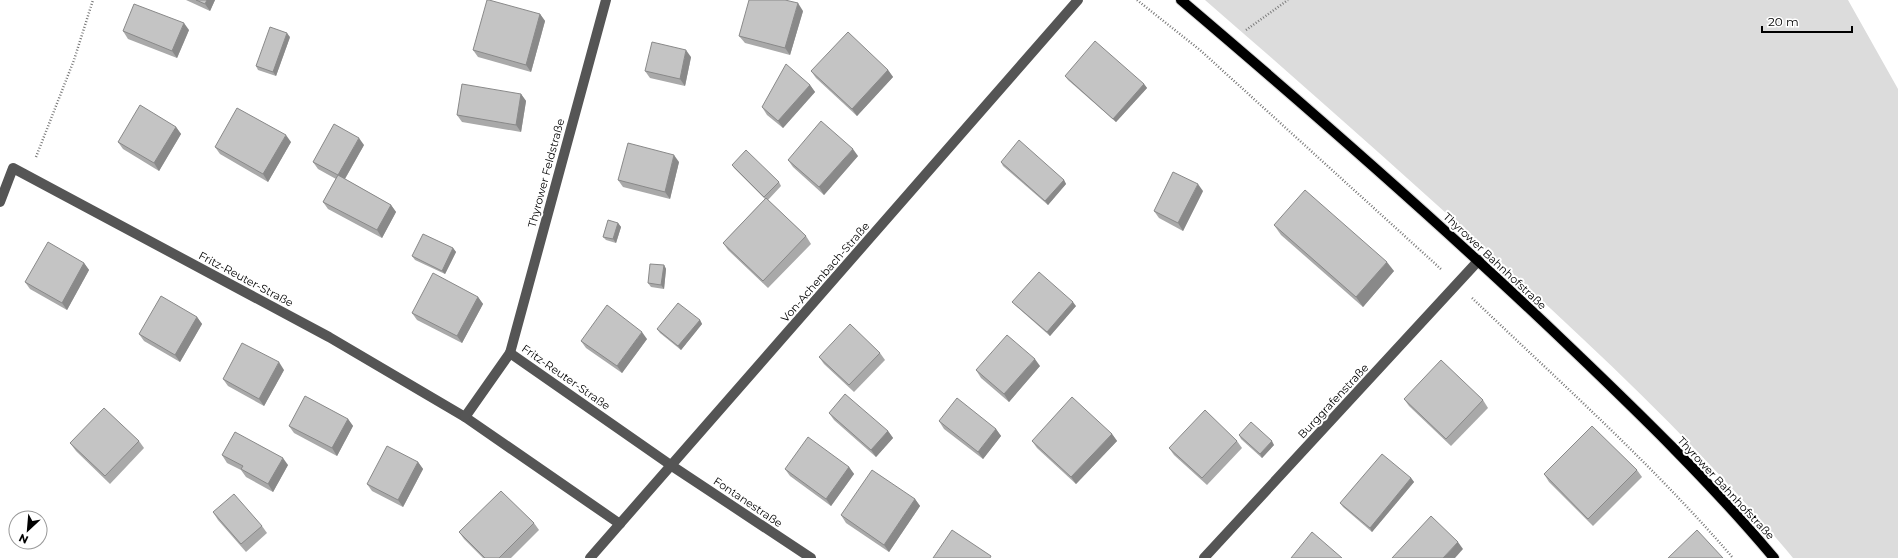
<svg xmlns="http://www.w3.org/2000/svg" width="1898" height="558" font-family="Montserrat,sans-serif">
	<rect width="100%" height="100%" fill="#fff"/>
	<path fill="#dcdcdc" d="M 1205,0 L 1848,0 L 1898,89 L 1898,558 L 1793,558 C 1708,456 1611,364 1513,274 C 1411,181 1309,90 1205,0 Z"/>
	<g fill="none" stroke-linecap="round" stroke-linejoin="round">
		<g stroke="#dbdbdb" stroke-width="12">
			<path id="major" d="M 1181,0 C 1314,113 1446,228 1572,349 C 1642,416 1712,484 1774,558"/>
		</g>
		<g stroke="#777" stroke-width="2.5" stroke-dasharray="1 2" stroke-linecap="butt">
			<path d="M 1137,0 L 1200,50 L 1442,270"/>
			<path d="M 1246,30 L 1288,0"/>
			<path d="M 36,157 L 74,60 L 93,0"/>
			<path d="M 1472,298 C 1561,383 1653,465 1733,558"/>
		</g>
		<g stroke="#555" stroke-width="10">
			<path d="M 0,202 L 13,168 L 329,337 L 465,417 L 620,524"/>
			<path d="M 510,353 L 606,0"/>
			<path d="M 465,417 L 510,353 L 672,466 L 811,558"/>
			<path d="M 590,558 L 1078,0"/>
			<path d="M 1204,558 L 1479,260"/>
		</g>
		<use href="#major" stroke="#000" stroke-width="10"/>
	</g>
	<g fill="#a9a9a9">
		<path d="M 186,0 L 215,0 L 210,11 Z"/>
		<path d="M 803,11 L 790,55 L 745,43 L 739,36 Z"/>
		<path d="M 540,14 L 545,21 L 531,72 L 478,57 L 473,50 Z"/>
		<path d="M 189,30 L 177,58 L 128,39 L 123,31 Z"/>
		<path d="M 290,37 L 276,76 L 258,70 L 256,66 Z"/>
		<path d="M 691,57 L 685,86 L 650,78 L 645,71 Z"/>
		<path d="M 888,70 L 893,77 L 857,116 L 816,78 L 811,71 Z"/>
		<path d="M 1065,76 L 1144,84 L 1147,88 L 1116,122 L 1068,80 Z"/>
		<path d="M 810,85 L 815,92 L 783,128 L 767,115 L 762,107 Z"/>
		<path d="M 521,94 L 526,101 L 521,132 L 462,122 L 457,115 Z"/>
		<path d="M 176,127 L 181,134 L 159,171 L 123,149 L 118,142 Z"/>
		<path d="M 291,142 L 268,182 L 220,154 L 215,147 Z"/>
		<path d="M 364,145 L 345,179 L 391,205 L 396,212 L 382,238 L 328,209 L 323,202 L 336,179 L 318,169 L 313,162 Z"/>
		<path d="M 858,156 L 824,195 L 793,167 L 788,160 Z"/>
		<path d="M 679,162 L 670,199 L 623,187 L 618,180 Z"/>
		<path d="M 1001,162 L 1064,180 L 1066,184 L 1048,205 L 1003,166 Z"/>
		<path d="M 732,165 L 779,182 L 781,186 L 768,200 L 806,236 L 811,244 L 768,288 L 728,250 L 723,243 L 765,199 L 734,168 Z"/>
		<path d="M 1203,191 L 1183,231 L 1159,218 L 1154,211 Z"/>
		<path d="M 618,223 L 621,227 L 616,243 L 606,240 L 603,237 Z"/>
		<path d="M 1274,225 L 1394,271 L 1363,307 L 1281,235 Z"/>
		<path d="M 453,248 L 456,252 L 445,274 L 415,260 L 412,256 Z"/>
		<path d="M 84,263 L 89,270 L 67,310 L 30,289 L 25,282 Z"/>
		<path d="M 664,265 L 666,269 L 664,289 L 651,287 L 648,283 Z"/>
		<path d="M 478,297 L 483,304 L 462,343 L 417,320 L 412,313 Z"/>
		<path d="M 1012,302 L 1076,306 L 1050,336 L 1015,305 Z"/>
		<path d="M 197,317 L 202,324 L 180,362 L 144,341 L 139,334 Z"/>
		<path d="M 700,320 L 702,324 L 681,350 L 660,333 L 657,329 Z"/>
		<path d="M 647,339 L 622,373 L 586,348 L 581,341 Z"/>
		<path d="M 880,353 L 885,360 L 854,392 L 824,364 L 819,357 Z"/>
		<path d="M 1040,366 L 1009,402 L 981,378 L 976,370 Z"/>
		<path d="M 284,370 L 264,406 L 228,386 L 223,379 Z"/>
		<path d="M 1404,399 L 1483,400 L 1488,408 L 1451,446 L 1409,406 Z"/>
		<path d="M 829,413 L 888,431 L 893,438 L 876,457 L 834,420 Z"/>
		<path d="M 348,419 L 353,426 L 337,456 L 294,433 L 289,426 Z"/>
		<path d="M 939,421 L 996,429 L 1001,436 L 983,459 L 944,429 Z"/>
		<path d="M 1112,434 L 1117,441 L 1076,484 L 1037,448 L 1032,441 Z"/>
		<path d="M 1239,435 L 1274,445 L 1262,458 L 1241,439 Z"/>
		<path d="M 139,441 L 144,448 L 110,484 L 76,451 L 70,443 Z"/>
		<path d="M 1237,441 L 1242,448 L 1207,485 L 1174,455 L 1169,448 Z"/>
		<path d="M 222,455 L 288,465 L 273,492 L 246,477 L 241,470 L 227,463 Z"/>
		<path d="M 418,462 L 423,469 L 403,507 L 372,491 L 367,484 Z"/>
		<path d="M 849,467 L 854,474 L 831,506 L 790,476 L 785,469 Z"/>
		<path d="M 1637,470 L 1642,477 L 1593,526 L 1549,482 L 1544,474 Z"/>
		<path d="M 1411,478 L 1414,482 L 1372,532 L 1343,507 L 1340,503 Z"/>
		<path d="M 915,499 L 920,506 L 889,552 L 846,523 L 841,515 Z"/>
		<path d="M 213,512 L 262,526 L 267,533 L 246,552 L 218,520 Z"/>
		<path d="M 534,523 L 539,530 L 511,558 L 483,558 L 464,539 L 459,532 Z"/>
	</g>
	<g fill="#898989">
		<path d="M 207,0 L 215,0 L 210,11 L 205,4 Z"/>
		<path d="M 798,3 L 803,11 L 790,55 L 785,48 Z"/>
		<path d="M 540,14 L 545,21 L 531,72 L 526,65 Z"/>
		<path d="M 184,23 L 189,30 L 177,58 L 172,51 Z"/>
		<path d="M 287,33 L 290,37 L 276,76 L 273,72 Z"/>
		<path d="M 686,50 L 691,57 L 685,86 L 680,79 Z"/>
		<path d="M 888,70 L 893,77 L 857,116 L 852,109 Z"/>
		<path d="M 1144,84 L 1147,88 L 1116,122 L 1113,119 Z"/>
		<path d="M 810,85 L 815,92 L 783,128 L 778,121 Z"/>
		<path d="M 521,94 L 526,101 L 521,132 L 516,125 Z"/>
		<path d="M 176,127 L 181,134 L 159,171 L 154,163 Z"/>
		<path d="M 286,135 L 291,142 L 268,182 L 263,174 Z"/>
		<path d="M 359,138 L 364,145 L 343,182 L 338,175 Z"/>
		<path d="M 853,149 L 858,156 L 824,195 L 819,187 Z"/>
		<path d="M 674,155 L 679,162 L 670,199 L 665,192 Z"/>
		<path d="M 1064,180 L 1066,184 L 1048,205 L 1045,201 Z"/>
		<path d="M 1198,184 L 1203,191 L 1183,231 L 1178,223 Z"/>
		<path d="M 391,205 L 396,212 L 382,238 L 377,230 Z"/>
		<path d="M 618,223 L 621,227 L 616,243 L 613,239 Z"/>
		<path d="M 453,248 L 456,252 L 445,274 L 442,271 Z"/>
		<path d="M 1387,262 L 1394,271 L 1363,307 L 1356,297 Z"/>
		<path d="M 84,263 L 89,270 L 67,310 L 62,303 Z"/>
		<path d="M 664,265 L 666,269 L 664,289 L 661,285 Z"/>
		<path d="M 478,297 L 483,304 L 462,343 L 457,336 Z"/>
		<path d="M 1073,302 L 1076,306 L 1050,336 L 1047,332 Z"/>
		<path d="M 197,317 L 202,324 L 180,362 L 175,355 Z"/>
		<path d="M 700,320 L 702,324 L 681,350 L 678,346 Z"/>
		<path d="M 642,332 L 647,339 L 622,373 L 617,366 Z"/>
		<path d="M 1035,359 L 1040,366 L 1009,402 L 1004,394 Z"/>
		<path d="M 279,362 L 284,370 L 264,406 L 259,399 Z"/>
		<path d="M 348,419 L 353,426 L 337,456 L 332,448 Z"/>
		<path d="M 996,429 L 1001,436 L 983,459 L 978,452 Z"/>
		<path d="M 888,431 L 893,438 L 876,457 L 871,450 Z"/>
		<path d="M 1112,434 L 1117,441 L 1076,484 L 1071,477 Z"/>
		<path d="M 1272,441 L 1274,445 L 1262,458 L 1260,454 Z"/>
		<path d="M 283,458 L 288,465 L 273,492 L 268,484 Z"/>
		<path d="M 418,462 L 423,469 L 403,507 L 398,500 Z"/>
		<path d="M 849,467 L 854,474 L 831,506 L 826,499 Z"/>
		<path d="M 1411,478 L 1414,482 L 1372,532 L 1370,528 Z"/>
		<path d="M 915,499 L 920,506 L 889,552 L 884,545 Z"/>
		<path d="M 1458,542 L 1463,549 L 1455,558 L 1443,558 Z"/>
	</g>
	<g fill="#c4c4c4" stroke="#898989">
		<path d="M 196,0 L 207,0 L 205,4 Z"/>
		<path d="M 487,0 L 489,0 L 540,14 L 526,65 L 473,50 Z"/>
		<path d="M 749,0 L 785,0 L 798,3 L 785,48 L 739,36 Z"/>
		<path d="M 134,4 L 184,23 L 172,51 L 123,31 Z"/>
		<path d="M 270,27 L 287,33 L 273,72 L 256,66 Z"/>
		<path d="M 848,32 L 888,70 L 852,109 L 811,71 Z"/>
		<path d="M 1095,41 L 1144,84 L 1113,119 L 1065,76 Z"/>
		<path d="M 652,42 L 686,50 L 680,79 L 645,71 Z"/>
		<path d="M 786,64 L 810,85 L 778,121 L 762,107 Z"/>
		<path d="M 462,84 L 521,94 L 516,125 L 457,115 Z"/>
		<path d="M 140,105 L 176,127 L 154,163 L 118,142 Z"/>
		<path d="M 237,108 L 286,135 L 263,174 L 215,147 Z"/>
		<path d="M 821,121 L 853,149 L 819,187 L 788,160 Z"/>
		<path d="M 334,124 L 359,138 L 338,175 L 313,162 Z"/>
		<path d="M 1019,140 L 1064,180 L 1045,201 L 1001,162 Z"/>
		<path d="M 628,143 L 674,155 L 665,192 L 618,180 Z"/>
		<path d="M 746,150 L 779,182 L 764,197 L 732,165 Z"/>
		<path d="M 1173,172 L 1198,184 L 1178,223 L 1154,211 Z"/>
		<path d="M 338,175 L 391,205 L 377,230 L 323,202 Z"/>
		<path d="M 1305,190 L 1387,262 L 1356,297 L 1274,225 Z"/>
		<path d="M 766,198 L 806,236 L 763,281 L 723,243 Z"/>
		<path d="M 608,220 L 618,223 L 613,239 L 603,237 Z"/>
		<path d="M 423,234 L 453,248 L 442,271 L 412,256 Z"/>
		<path d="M 48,242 L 84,263 L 62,303 L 25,282 Z"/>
		<path d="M 650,264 L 664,265 L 661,285 L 648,283 Z"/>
		<path d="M 1039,272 L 1073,302 L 1047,332 L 1012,302 Z"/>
		<path d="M 433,273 L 478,297 L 457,336 L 412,313 Z"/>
		<path d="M 161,296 L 197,317 L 175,355 L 139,334 Z"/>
		<path d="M 678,303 L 700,320 L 678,346 L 657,329 Z"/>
		<path d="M 607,305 L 642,332 L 617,366 L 581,341 Z"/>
		<path d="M 850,324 L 880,353 L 849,385 L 819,357 Z"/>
		<path d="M 1007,335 L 1035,359 L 1004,394 L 976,370 Z"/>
		<path d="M 242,343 L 279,362 L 259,399 L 223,379 Z"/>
		<path d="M 1441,360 L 1483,400 L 1446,439 L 1404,399 Z"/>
		<path d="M 845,394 L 888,431 L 871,450 L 829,413 Z"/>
		<path d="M 305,396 L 348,419 L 332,448 L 289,426 Z"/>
		<path d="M 1072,397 L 1112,434 L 1071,477 L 1032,441 Z"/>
		<path d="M 957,398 L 996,429 L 978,452 L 939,421 Z"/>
		<path d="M 104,408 L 139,441 L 105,476 L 70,443 Z"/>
		<path d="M 1205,410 L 1237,441 L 1202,478 L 1169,448 Z"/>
		<path d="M 1251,422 L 1272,441 L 1260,454 L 1239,435 Z"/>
		<path d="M 1592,426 L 1637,470 L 1588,519 L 1544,474 Z"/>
		<path d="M 235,432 L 283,458 L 268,484 L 241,469 L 243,466 L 222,455 Z"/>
		<path d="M 808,437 L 849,467 L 826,499 L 785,469 Z"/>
		<path d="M 387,446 L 418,462 L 398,500 L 367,484 Z"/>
		<path d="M 1382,454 L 1411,478 L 1370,528 L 1340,503 Z"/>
		<path d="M 872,470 L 915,499 L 884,545 L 841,515 Z"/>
		<path d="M 501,491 L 534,523 L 499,558 L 485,558 L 459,532 Z"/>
		<path d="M 234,494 L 262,526 L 241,544 L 213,512 Z"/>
		<path d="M 1431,516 L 1458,542 L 1443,558 L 1392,558 Z"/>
		<path d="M 952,530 L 991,556 L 990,558 L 933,558 Z"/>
		<path d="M 1697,530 L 1723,558 L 1668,558 Z"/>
		<path d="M 1312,532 L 1342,558 L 1291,558 Z"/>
	</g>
	<g text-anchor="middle" stroke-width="4" stroke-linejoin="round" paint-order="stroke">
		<g font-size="11" fill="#000" stroke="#fff">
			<text transform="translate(546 173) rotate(-75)" y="4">Thyrower Feldstraße</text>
			<text transform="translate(1495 261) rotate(43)" y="4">Thyrower Bahnhofstraße</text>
			<text transform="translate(825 272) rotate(-49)" y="4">Von-Achenbach-Straße</text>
			<text transform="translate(246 279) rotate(28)" y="4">Fritz-Reuter-Straße</text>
			<text transform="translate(566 377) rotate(35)" y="4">Fritz-Reuter-Straße</text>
			<text transform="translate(1333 401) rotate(-47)" y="4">Burggrafenstraße</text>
			<text transform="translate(1726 488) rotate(47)" y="4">Thyrower Bahnhofstraße</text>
			<text transform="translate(748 502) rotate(34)" y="4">Fontanestraße</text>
		</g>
	</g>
	<g transform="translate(28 530) rotate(206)"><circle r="19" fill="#ffffff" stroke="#999999"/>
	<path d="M0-3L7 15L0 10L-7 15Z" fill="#000000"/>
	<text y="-6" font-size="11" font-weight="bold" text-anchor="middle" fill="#000000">N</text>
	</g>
	<path d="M1762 26v6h90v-6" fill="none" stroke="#000000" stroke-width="2"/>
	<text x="1768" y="26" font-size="12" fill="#000000" stroke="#ffffff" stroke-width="3" paint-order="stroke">20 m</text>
</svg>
